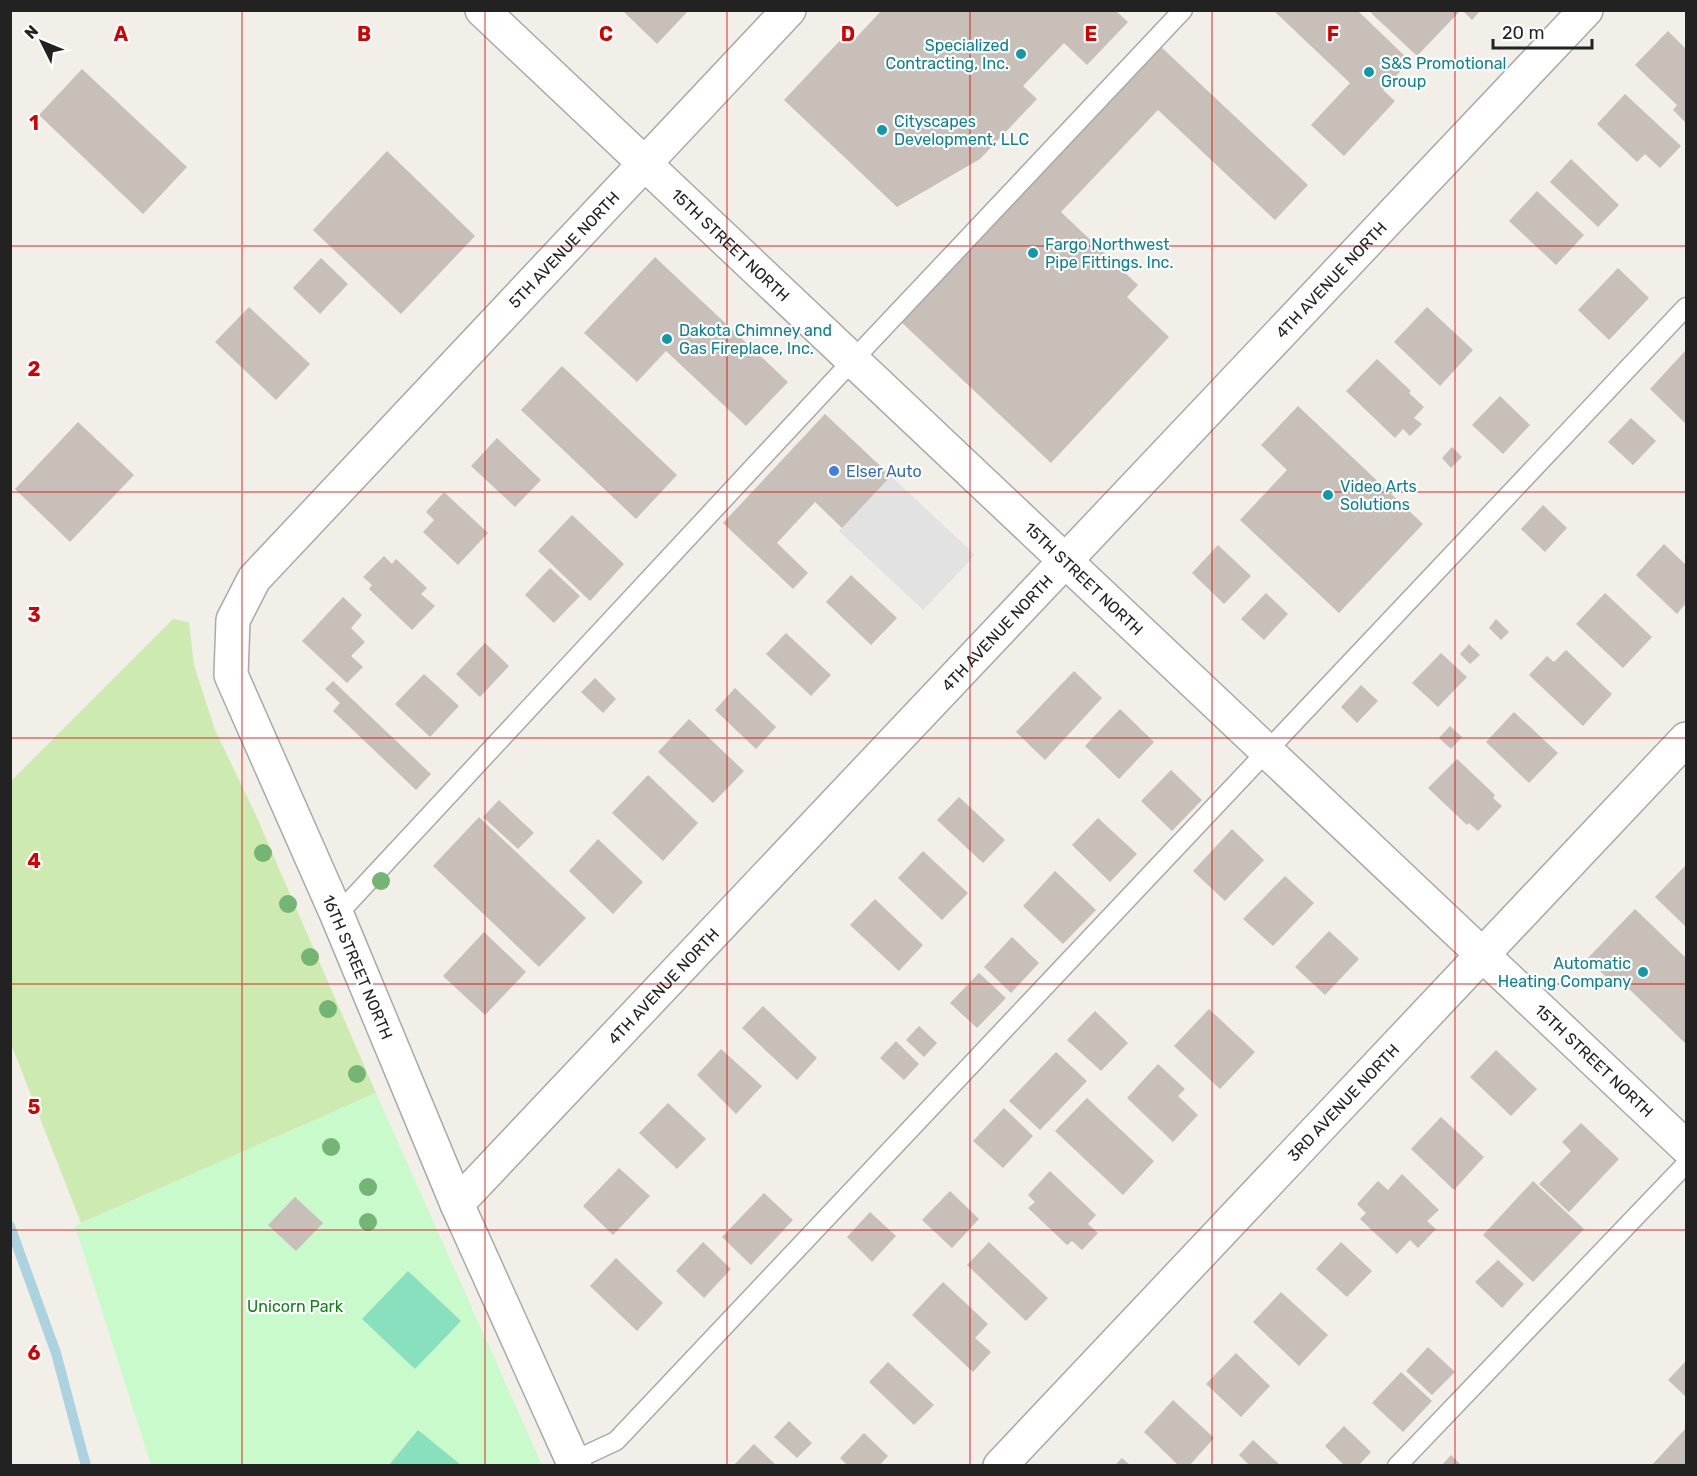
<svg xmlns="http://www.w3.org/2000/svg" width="1697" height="1476" font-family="Rubik,sans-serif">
	<rect width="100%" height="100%" fill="#f2efe9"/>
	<path fill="#cdebb0" d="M 173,619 L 189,622 L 194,665 L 215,730 L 255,813 L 376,1093 L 81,1223 L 11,1044 L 11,781 Z"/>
	<path fill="#c8facc" d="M 376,1093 L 542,1465 L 151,1465 L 75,1226 Z"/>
	<g fill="#88e0be">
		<path d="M 408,1271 L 461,1321 L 415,1369 L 362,1319 Z"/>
		<path d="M 418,1430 L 461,1465 L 389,1465 Z"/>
	</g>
	<path fill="#e2e2e2" d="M 891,476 L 975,555 L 923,610 L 839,531 Z"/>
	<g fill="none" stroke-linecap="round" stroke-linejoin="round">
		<path stroke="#aad3df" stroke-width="10" d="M 10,1226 L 56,1353 L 86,1466"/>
	</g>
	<g fill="#c7bfb8">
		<path d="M 622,10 L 689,10 L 657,44 Z"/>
		<path d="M 882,10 L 1115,10 L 1128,22 L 1087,65 L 1064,43 L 1023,86 L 1037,99 L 980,159 L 897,207 L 784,100 L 847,33 L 854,40 Z"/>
		<path d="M 1273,10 L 1357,10 L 1410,61 L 1383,90 L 1395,101 L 1344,156 L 1311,125 L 1350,83 Z"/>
		<path d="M 1373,10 L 1457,10 L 1459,12 L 1417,56 L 1371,13 Z"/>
		<path d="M 1462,10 L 1481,10 L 1472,20 Z"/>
		<path d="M 1668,31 L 1686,49 L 1686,123 L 1673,110 L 1677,105 L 1635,65 Z"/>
		<path d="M 1159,45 L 1308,185 L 1275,220 L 1158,110 L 1061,212 L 1138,285 L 1127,297 L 1169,337 L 1051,463 L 899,320 Z"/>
		<path d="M 82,69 L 187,167 L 143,214 L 39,115 Z"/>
		<path d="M 1625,94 L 1681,146 L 1660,168 L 1645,154 L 1637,162 L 1597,124 Z"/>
		<path d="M 387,151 L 475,236 L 401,314 L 313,230 Z"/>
		<path d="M 1571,159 L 1619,205 L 1598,227 L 1550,182 Z"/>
		<path d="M 1537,191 L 1584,235 L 1556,265 L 1509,221 Z"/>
		<path d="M 655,257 L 788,382 L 746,426 L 666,351 L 637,382 L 584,333 Z"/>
		<path d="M 321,258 L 348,284 L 320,314 L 293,288 Z"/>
		<path d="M 1618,268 L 1649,298 L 1609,340 L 1578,310 Z"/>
		<path d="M 249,307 L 310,364 L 276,400 L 215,342 Z"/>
		<path d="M 1427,307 L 1473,350 L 1440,386 L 1394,342 Z"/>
		<path d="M 1686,350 L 1686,424 L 1650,389 Z"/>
		<path d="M 1377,359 L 1411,391 L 1409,393 L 1424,407 L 1414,418 L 1422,424 L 1410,436 L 1403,429 L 1395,438 L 1346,391 Z"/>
		<path d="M 562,366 L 677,475 L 636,519 L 521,410 Z"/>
		<path d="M 1500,396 L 1530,425 L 1503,454 L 1472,425 Z"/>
		<path d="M 1298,406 L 1423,524 L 1339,613 L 1240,520 L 1287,470 L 1261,445 Z"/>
		<path d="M 825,414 L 891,476 L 842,528 L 815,502 L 777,543 L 808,573 L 793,589 L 723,523 Z"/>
		<path d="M 1631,418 L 1656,441 L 1633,465 L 1608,442 Z"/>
		<path d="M 78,422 L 134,475 L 70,542 L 15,489 Z"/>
		<path d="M 497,438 L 541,480 L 515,507 L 471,466 Z"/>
		<path d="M 1452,447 L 1462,457 L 1451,468 L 1442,458 Z"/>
		<path d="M 444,492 L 488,533 L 458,565 L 423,532 L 434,520 L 426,512 Z"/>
		<path d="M 1543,505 L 1567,528 L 1545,552 L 1521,529 Z"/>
		<path d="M 572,515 L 624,564 L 590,601 L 538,551 Z"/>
		<path d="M 1664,544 L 1686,565 L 1686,603 L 1677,614 L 1636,575 Z"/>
		<path d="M 1218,545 L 1251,576 L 1224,604 L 1192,573 Z"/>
		<path d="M 384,556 L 392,564 L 396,559 L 427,588 L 421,594 L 435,606 L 412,630 L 369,589 L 372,585 L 363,577 Z"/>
		<path d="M 550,568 L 580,596 L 554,623 L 525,595 Z"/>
		<path d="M 851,575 L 897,618 L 871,645 L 826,602 Z"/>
		<path d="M 1266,593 L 1288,614 L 1264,640 L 1241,619 Z"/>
		<path d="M 1605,593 L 1652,637 L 1623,668 L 1576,624 Z"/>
		<path d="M 343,597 L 362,615 L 351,628 L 365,642 L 351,656 L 363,667 L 347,683 L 302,641 Z"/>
		<path d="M 1496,619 L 1509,632 L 1501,640 L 1489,628 Z"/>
		<path d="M 786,633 L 831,675 L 811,696 L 766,654 Z"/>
		<path d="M 485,643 L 509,666 L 480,697 L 456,674 Z"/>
		<path d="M 1469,644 L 1480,655 L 1470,664 L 1460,654 Z"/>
		<path d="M 1566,650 L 1612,694 L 1583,726 L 1529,675 L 1547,656 L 1554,662 Z"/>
		<path d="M 1441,653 L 1467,677 L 1438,707 L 1412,683 Z"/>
		<path d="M 1074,671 L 1102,698 L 1045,760 L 1016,732 Z"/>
		<path d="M 424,674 L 459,706 L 430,737 L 395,704 Z"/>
		<path d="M 595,678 L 616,699 L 603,713 L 581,692 Z"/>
		<path d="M 333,681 L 431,774 L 416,790 L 333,711 L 340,703 L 325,689 Z"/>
		<path d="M 1361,685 L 1378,701 L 1357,723 L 1341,707 Z"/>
		<path d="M 735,688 L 776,727 L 756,749 L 715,710 Z"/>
		<path d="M 1120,709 L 1154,742 L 1119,779 L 1085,746 Z"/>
		<path d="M 1514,712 L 1558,753 L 1529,783 L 1486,742 Z"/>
		<path d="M 689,719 L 744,771 L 713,803 L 658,752 Z"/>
		<path d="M 1450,726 L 1462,737 L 1451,749 L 1439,738 Z"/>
		<path d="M 1457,759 L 1495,795 L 1493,798 L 1502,806 L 1478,831 L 1469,823 L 1467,825 L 1428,788 Z"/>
		<path d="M 1171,770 L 1202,800 L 1172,831 L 1141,801 Z"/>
		<path d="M 648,775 L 698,823 L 663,861 L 612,813 Z"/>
		<path d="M 959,797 L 1005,840 L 983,863 L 937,820 Z"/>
		<path d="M 499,800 L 534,833 L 518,849 L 483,817 Z"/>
		<path d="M 479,817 L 586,918 L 539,967 L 433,866 Z"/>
		<path d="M 1098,818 L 1137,854 L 1110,882 L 1072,845 Z"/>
		<path d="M 1232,829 L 1264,860 L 1225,901 L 1193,871 Z"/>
		<path d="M 598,839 L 643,882 L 613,914 L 569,871 Z"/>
		<path d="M 923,851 L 968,893 L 942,920 L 898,878 Z"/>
		<path d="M 1685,866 L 1686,867 L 1686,927 L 1655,897 Z"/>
		<path d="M 1055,871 L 1096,910 L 1063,944 L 1023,906 Z"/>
		<path d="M 1285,876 L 1314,903 L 1273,946 L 1243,919 Z"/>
		<path d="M 875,899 L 923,945 L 899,971 L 850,925 Z"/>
		<path d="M 1635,909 L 1686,958 L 1686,1044 L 1624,984 L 1619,989 L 1587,959 Z"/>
		<path d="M 1329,931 L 1359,959 L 1325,995 L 1295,967 Z"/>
		<path d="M 484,932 L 526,972 L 485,1015 L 443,976 Z"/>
		<path d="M 1012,937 L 1039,963 L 1011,993 L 984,967 Z"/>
		<path d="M 979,973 L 1006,998 L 977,1028 L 950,1003 Z"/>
		<path d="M 763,1006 L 817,1058 L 797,1080 L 742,1028 Z"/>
		<path d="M 1209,1009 L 1255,1052 L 1220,1089 L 1174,1046 Z"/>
		<path d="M 1095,1011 L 1128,1043 L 1101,1071 L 1067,1040 Z"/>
		<path d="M 919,1026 L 937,1043 L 924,1057 L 906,1040 Z"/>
		<path d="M 896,1041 L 919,1064 L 904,1080 L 880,1058 Z"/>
		<path d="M 721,1049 L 762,1086 L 736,1114 L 697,1075 Z"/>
		<path d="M 1496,1050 L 1537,1089 L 1511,1116 L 1470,1077 Z"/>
		<path d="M 1056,1052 L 1087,1081 L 1040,1130 L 1009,1101 Z"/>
		<path d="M 1158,1064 L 1185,1089 L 1178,1096 L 1198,1115 L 1173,1142 L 1127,1098 Z"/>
		<path d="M 1087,1098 L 1154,1161 L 1123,1195 L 1055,1131 Z"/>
		<path d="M 668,1103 L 706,1139 L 677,1169 L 639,1133 Z"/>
		<path d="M 1004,1108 L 1033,1136 L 1003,1168 L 973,1141 Z"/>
		<path d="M 1441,1117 L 1484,1157 L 1454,1190 L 1411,1149 Z"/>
		<path d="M 1581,1123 L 1619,1159 L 1569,1212 L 1539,1184 L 1571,1151 L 1562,1142 Z"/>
		<path d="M 619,1168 L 650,1196 L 613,1235 L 583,1206 Z"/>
		<path d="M 1050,1171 L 1096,1215 L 1088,1224 L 1098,1233 L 1082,1250 L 1072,1241 L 1067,1245 L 1028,1208 L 1035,1202 L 1028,1195 Z"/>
		<path d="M 1402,1174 L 1439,1210 L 1427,1221 L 1436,1229 L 1418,1248 L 1410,1240 L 1397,1254 L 1360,1219 L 1366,1213 L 1357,1204 L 1378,1181 L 1388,1190 Z"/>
		<path d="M 1533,1181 L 1584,1229 L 1533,1282 L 1483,1235 Z"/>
		<path d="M 950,1191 L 979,1219 L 952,1248 L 922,1220 Z"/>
		<path d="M 764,1193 L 793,1220 L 751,1265 L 722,1237 Z"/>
		<path d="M 295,1197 L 323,1223 L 296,1251 L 268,1225 Z"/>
		<path d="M 870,1212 L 896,1236 L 872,1262 L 847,1237 Z"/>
		<path d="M 703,1242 L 731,1269 L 704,1298 L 676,1271 Z"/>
		<path d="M 989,1242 L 1048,1298 L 1026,1321 L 967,1265 Z"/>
		<path d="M 1341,1242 L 1372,1271 L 1347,1297 L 1316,1269 Z"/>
		<path d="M 616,1258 L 663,1303 L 637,1331 L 590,1286 Z"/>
		<path d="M 1498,1260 L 1524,1284 L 1502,1308 L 1475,1282 Z"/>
		<path d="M 943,1282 L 988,1324 L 975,1338 L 991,1352 L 973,1372 L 912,1315 Z"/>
		<path d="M 1281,1292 L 1328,1335 L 1299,1366 L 1253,1322 Z"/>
		<path d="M 1428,1347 L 1455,1372 L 1432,1395 L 1406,1371 Z"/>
		<path d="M 1236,1353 L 1270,1386 L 1241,1417 L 1206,1384 Z"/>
		<path d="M 1686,1361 L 1686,1397 L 1668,1380 Z"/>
		<path d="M 888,1362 L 934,1405 L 914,1425 L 869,1382 Z"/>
		<path d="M 1401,1372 L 1432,1401 L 1403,1432 L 1372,1403 Z"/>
		<path d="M 1173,1400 L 1214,1438 L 1189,1466 L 1179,1466 L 1144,1432 Z"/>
		<path d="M 789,1421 L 812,1443 L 797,1458 L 774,1437 Z"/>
		<path d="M 1344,1426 L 1371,1452 L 1358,1466 L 1345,1466 L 1325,1446 Z"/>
		<path d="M 1686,1428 L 1686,1466 L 1651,1466 Z"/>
		<path d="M 864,1433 L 888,1456 L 879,1466 L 848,1466 L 840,1458 Z"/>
		<path d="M 1253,1440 L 1279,1464 L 1277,1466 L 1250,1466 L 1239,1455 Z"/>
		<path d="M 754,1444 L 777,1466 L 733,1466 Z"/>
		<path d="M 1451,1455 L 1462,1466 L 1441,1466 Z"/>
		<path d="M 1122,1458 L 1131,1466 L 1114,1466 Z"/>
	</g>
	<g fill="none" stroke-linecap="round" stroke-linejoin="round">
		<g stroke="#a9a9a9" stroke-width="21">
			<g id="service">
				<path d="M 337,915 L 853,360 L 1183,10"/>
				<path d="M 573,1461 L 616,1441 L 1686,307"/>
				<path d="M 1397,1466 L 1686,1164"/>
			</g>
		</g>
		<g stroke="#a9a9a9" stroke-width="36">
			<g id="minor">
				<path id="s1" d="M 482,10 L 1686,1147"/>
				<path id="s2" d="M 457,1204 L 1586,10"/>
				<path id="s3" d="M 575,1466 L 457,1204 L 337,915 L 231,675 L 233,620 L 254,579 L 789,10"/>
				<path id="s4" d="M 1000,1466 L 1686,739"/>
			</g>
		</g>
		<use href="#service" stroke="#fff" stroke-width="18"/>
		<use href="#minor" stroke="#fff" stroke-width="33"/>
	</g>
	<g fill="#74b475">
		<circle cx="263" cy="853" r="9"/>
		<circle cx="381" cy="881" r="9"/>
		<circle cx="288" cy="904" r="9"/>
		<circle cx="310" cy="957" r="9"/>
		<circle cx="328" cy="1009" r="9"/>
		<circle cx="357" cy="1074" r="9"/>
		<circle cx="331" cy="1147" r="9"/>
		<circle cx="368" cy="1187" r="9"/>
		<circle cx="368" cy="1222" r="9"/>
	</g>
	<path fill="none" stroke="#d40000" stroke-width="1.5" stroke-opacity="0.55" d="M 242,10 L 242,1466M 485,10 L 485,1466M 727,10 L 727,1466M 970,10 L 970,1466M 1212,10 L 1212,1466M 1455,10 L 1455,1466M 10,246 L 1686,246M 10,492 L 1686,492M 10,738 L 1686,738M 10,984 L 1686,984M 10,1230 L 1686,1230"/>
	<g fill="#0f9aa8" stroke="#fff" stroke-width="2">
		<circle cx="1021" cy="54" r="6"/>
		<circle cx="1369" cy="72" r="6"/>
		<circle cx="882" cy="130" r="6"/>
		<circle cx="1033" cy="253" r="6"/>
		<circle cx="667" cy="339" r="6"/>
		<circle cx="1328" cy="495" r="6"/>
		<circle cx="1643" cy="972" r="6"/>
	</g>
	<circle fill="#3f7fe0" stroke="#fff" stroke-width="2" cx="834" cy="471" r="6"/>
	<g text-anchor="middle" stroke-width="4.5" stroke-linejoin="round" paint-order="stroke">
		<g font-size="16" fill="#0d838f" stroke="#fff" text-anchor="start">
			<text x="1009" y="51" text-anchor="end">Specialized<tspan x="1009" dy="18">Contracting, Inc.</tspan></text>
			<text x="1381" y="69">S&amp;S Promotional<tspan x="1381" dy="18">Group</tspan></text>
			<text x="894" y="127">Cityscapes<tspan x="894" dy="18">Development, LLC</tspan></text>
			<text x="1045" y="250">Fargo Northwest<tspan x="1045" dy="18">Pipe Fittings. Inc.</tspan></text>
			<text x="679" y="336">Dakota Chimney and<tspan x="679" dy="18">Gas Fireplace, Inc.</tspan></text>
			<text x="1340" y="492">Video Arts<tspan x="1340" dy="18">Solutions</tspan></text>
			<text x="1631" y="969" text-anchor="end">Automatic<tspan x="1631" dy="18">Heating Company</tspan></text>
		</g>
		<g font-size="16" fill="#222" stroke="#fff">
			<text dy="6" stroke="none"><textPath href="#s1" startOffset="342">15TH STREET NORTH</textPath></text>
			<text dy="6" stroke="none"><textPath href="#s3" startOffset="1416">5TH AVENUE NORTH</textPath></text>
			<text dy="6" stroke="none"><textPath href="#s2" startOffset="1272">4TH AVENUE NORTH</textPath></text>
			<text dy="6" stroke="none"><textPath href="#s1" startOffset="828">15TH STREET NORTH</textPath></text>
			<text dy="6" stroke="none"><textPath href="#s2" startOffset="786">4TH AVENUE NORTH</textPath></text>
			<text transform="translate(358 967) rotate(67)" y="6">16TH STREET NORTH</text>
			<text dy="6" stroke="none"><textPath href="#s2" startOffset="300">4TH AVENUE NORTH</textPath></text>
			<text dy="6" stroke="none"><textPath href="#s1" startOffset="1530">15TH STREET NORTH</textPath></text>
			<text dy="6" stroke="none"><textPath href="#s4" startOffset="500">3RD AVENUE NORTH</textPath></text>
		</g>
		<g font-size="16" fill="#366cbe" stroke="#fff" text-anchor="start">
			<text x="846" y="477">Elser Auto</text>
		</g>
		<g font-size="16" fill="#0c8416" stroke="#fff">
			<text x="295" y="1312">Unicorn Park</text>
		</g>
	</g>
	<g font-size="20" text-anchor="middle" font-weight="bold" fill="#d40000" stroke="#fff" stroke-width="4.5" stroke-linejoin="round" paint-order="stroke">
		<text x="121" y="41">A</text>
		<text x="364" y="41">B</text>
		<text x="606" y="41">C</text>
		<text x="848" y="41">D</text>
		<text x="1091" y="41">E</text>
		<text x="1333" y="41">F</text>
		<text x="34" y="130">1</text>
		<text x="34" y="376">2</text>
		<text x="34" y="622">3</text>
		<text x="34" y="868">4</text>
		<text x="34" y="1114">5</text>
		<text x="34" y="1360">6</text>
	</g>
	<rect width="1697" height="1476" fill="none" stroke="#222222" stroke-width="24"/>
	<g transform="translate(42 42) rotate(313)" stroke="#ffffff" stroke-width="4.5" paint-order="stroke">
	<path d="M0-4.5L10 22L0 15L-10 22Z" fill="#222222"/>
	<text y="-9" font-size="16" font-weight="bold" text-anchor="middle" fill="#222222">N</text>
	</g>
	<path d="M1493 39v9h99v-9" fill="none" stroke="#222222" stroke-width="3"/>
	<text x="1502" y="39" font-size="18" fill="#222222" stroke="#ffffff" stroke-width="4.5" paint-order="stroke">20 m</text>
</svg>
